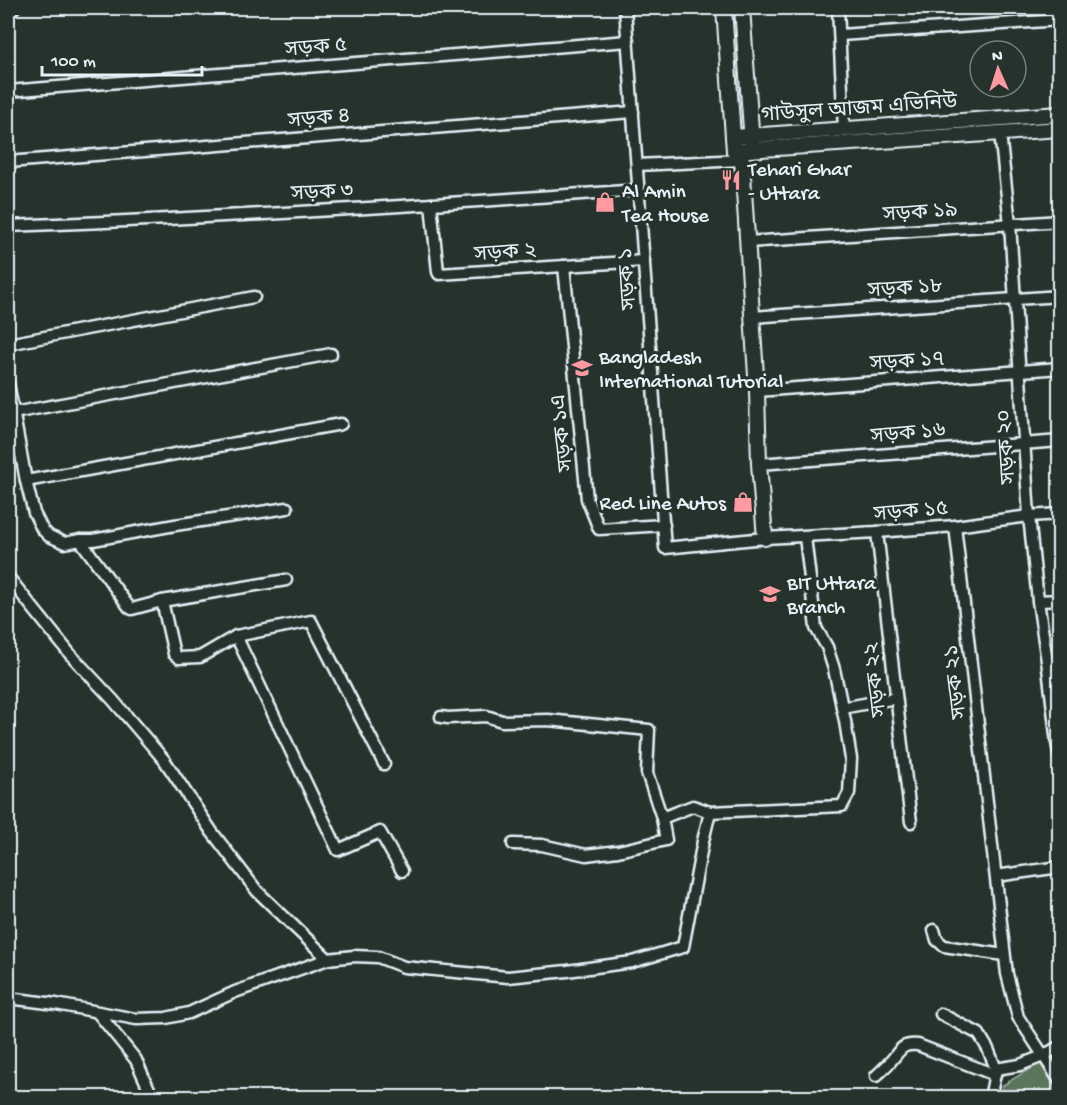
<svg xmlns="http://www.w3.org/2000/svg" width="1067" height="1105" font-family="'Gochi Hand','Noto Sans Bengali',sans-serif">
	<rect width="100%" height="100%" fill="#26332d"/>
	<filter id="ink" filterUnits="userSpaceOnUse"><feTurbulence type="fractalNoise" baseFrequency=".0167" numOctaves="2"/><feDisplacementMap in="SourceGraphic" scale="12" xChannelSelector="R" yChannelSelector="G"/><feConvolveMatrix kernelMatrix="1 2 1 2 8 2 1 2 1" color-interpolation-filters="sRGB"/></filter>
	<g filter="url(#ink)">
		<path fill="#5a745a" stroke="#a1b2a9" stroke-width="1.5" d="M 1040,1063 L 1059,1093 L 1059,1097 L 1000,1097 L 1003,1085 Z"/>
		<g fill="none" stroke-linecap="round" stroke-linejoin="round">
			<g stroke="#e8f1f8" stroke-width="15">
				<g id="minor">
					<path d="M 8,8 L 14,8"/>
					<path d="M 625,8 L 665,548 L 765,538 L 877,532 L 955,526 L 1029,516 L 1060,514"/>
					<path d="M 838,8 L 844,130"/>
					<path d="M 840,35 L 1060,20"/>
					<path d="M 8,91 L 628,41"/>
					<path d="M 1000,133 L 1010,224 L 1029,516 L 1038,601 L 1048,668 L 1057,743 L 1060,757"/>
					<path d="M 8,162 L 633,112"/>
					<path d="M 637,165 L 742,160"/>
					<path d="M 431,204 L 438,272 L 439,274 L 644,261"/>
					<path d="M 8,226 C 218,218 429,205 639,190"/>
					<path d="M 747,242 L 1060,221"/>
					<path d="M 564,266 L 587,499 L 599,529 L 664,525"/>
					<path d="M 752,317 L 1060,296"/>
					<path d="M 8,344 L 254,297"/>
					<path d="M 8,383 L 26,481 L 34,513 L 42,529 L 49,536 L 65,543 L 80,540 L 93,540 L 175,525 L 287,508"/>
					<path d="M 757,391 L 1060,368"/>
					<path d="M 13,413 L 331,354"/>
					<path d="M 759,464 L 1060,441"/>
					<path d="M 26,481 L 341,424"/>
					<path d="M 955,526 L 1007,974 L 1018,1017 L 1060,1081"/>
					<path d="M 877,532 L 911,822"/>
					<path d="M 80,540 L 129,607 L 132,609 L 162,601 L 286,580"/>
					<path d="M 8,577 L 70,654 L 113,700 L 165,761 L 212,832 L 257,891 L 328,959"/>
					<path d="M 162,601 L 174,654 L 179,658 L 200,657 L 236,636 L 311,621 L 384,764"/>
					<path d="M 1038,601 L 1060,600"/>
					<path d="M 236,636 L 338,850 L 380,832 L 402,871"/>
					<path d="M 842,708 L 896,698"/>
					<path d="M 441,717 L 448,718 L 486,716 L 502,721 L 548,720 L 649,730 L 647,773 L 662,818 L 666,840 L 618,851 L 586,855 L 542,845 L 513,844"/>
					<path d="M 662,818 L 693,806 L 710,812 L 842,806 L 849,793 L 851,759 L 845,721 L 834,669 L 827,647 L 816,628 L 805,537"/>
					<path d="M 996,876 L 1060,867"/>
					<path d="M 934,930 L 937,940 L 944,946 L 1004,955"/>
					<path d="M 8,998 L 56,1004 L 136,1019 L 166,1018 L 189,1013 L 235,992 L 328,959 L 354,956 L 378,957 L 404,967 L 508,977 L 567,971 L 632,962 L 683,947 L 703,841 L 710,812"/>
					<path d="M 98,1013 L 136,1060 L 153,1098"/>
					<path d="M 941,1014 L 979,1034 L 988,1049 L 996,1069"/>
					<path d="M 876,1076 C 881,1071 886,1067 890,1062 C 900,1051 901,1043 918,1045 L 995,1075"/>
					<path d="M 990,1098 L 996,1069 L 1020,1065 L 1043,1056 L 1060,1046"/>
				</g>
			</g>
			<g stroke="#e8f1f8" stroke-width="18">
				<g id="tertiary">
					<path d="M 724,8 L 734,151 L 742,160 L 757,391 L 759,464 L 765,538"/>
					<path d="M 742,8 L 752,143"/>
					<path d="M 733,137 L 1060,114"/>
					<path d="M 734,151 L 1060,129"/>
				</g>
			</g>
			<use href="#minor" stroke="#26332d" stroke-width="10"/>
			<use href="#tertiary" stroke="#26332d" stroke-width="14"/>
		</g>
	</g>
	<defs>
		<g id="restaurant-bare" transform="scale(1.62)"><path d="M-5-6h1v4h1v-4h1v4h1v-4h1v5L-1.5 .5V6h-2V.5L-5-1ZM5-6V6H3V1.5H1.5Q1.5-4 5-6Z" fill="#ff9aa2" stroke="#26332d" stroke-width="2.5" paint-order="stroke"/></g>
		<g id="shop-bare" transform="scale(1.62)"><path d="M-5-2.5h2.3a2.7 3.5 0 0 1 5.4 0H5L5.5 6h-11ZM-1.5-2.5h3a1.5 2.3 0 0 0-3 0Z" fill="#ff9aa2" stroke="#26332d" stroke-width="2.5" paint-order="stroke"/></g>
		<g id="school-bare" transform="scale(1.62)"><path d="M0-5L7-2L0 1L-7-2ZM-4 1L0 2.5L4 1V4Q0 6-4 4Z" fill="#ff9aa2" stroke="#26332d" stroke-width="2.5" paint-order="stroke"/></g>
	</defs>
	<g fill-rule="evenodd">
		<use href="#restaurant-bare" x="731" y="180"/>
		<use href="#shop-bare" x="605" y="202"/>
		<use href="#school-bare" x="582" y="368"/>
		<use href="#shop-bare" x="743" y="502"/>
		<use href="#school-bare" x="770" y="594"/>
	</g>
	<g text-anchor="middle" stroke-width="6" stroke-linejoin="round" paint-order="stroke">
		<g font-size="21" fill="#e8f1f8" stroke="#26332d">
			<text transform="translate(316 46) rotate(-5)" y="7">সড়ক ৫</text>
			<text transform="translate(859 107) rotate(-4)" y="7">গাউসুল আজম এভিনিউ</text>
			<text transform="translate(319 117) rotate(-5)" y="7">সড়ক ৪</text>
			<text transform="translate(322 191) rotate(-3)" y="7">সড়ক ৩</text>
			<text transform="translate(920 211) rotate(-4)" y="7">সড়ক ১৯</text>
			<text transform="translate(505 251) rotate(-4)" y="7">সড়ক ২</text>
			<text transform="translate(626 279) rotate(-94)" y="7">সড়ক ১</text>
			<text transform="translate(905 287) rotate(-4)" y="7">সড়ক ১৮</text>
			<text transform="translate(907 360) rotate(-4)" y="7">সড়ক ১৭</text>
			<text transform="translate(908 432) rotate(-5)" y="7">সড়ক ১৬</text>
			<text transform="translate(561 433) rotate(-96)" y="7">সড়ক ১এ</text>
			<text transform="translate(1005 447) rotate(-94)" y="7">সড়ক ২০</text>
			<text transform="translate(911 510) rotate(-5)" y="7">সড়ক ১৫</text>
			<text transform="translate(874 680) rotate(-97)" y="7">সড়ক ২২</text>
			<text transform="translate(954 682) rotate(-97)" y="7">সড়ক ২১</text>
		</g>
		<g font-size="21" fill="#e8f1f8" stroke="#26332d" text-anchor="start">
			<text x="748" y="175">Tehari Ghar<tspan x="748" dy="24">- Uttara</tspan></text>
			<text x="622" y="197">Al Amin<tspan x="622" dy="24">Tea House</tspan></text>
			<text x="599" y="363">Bangladesh<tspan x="599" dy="24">International Tutorial</tspan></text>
			<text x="726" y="509" text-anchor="end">Red Line Autos</text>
			<text x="787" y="589">BIT Uttara<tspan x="787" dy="24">Branch</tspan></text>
		</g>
	</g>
	<rect width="1067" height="1105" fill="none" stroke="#26332d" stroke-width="30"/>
	<rect x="15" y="15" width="1037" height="1075" fill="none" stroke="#e8f1f8" stroke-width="2" filter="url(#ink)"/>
	<g transform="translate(998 69) rotate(357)"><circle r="28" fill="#26332d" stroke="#747f7e" stroke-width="1.5"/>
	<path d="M0-4.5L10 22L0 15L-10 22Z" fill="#ff9aa2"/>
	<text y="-9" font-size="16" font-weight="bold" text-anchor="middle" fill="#e8f1f8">N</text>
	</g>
	<path d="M42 66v9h160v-9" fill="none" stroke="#e8f1f8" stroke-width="3"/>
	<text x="51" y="66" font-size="18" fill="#e8f1f8" stroke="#26332d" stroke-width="4.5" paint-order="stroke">100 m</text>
</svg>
